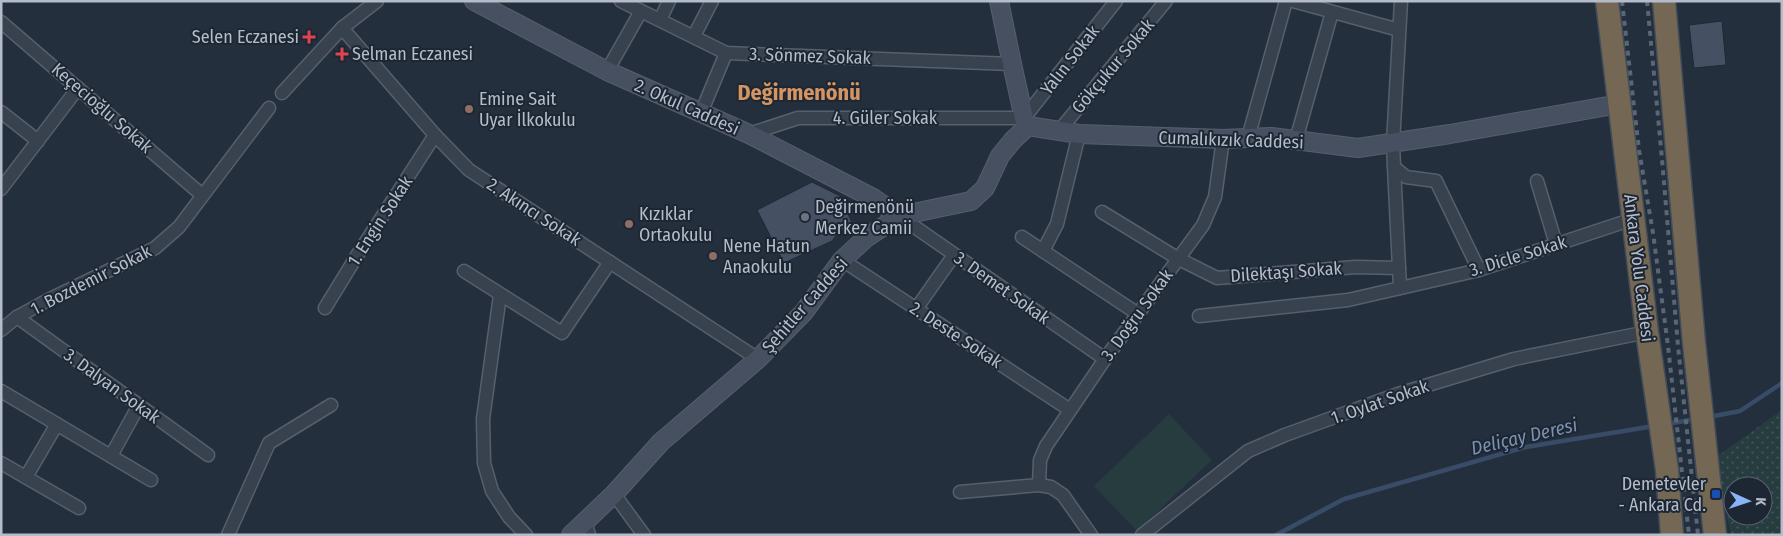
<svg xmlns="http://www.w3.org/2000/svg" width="1783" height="536" font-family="'Fira Sans Condensed',sans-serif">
	<defs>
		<pattern id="green-dots" width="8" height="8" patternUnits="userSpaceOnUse" patternTransform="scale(1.25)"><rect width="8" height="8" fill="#263c3f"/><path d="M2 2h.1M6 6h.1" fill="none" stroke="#435659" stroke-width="1.8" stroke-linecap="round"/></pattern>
	</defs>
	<rect width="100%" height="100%" fill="#242f3e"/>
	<path fill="url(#green-dots)" fill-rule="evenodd" d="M 1782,410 L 1782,535 L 1731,535 L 1716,457 ZM 1733,486 L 1763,486 L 1763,516 L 1733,516 Z"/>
	<path fill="#263c3f" d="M 1169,414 L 1212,460 L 1137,531 L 1094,486 Z"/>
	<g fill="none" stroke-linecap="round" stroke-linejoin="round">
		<g stroke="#394c67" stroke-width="4.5">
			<path d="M 1709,417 L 1740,411 L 1782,383"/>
			<path d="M 1667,424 L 1696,419"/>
			<path d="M 1276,535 L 1344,499 L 1526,447 L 1654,426"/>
		</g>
	</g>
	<g fill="#455162" stroke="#1f2835">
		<path d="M 1722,21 L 1726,65 L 1694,68 L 1689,25 Z"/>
		<path d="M 812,182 L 840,196 L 852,223 L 838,233 L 832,241 L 784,263 L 757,210 Z"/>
	</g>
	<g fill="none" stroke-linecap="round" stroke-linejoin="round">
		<g stroke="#565f6c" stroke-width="15">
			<g id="street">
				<path d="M 621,1 L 726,53 L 1012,64"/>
				<path d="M 1293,1 L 1399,30"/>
				<path d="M 1401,1 L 1393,143 L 1394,167 L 1406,177 L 1436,181 L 1479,270"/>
				<path d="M 660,20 L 669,1"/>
				<path d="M 1,22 L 202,195"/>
				<path d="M 342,28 L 435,135 L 469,170 L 758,359"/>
				<path d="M 694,36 L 712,1"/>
				<path d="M 607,71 L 641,11"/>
				<path d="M 282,93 L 342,28 L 377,1"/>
				<path d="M 1,112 L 38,141"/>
				<path d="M 701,113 L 726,53"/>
				<path d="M 1059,131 L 1166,1"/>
				<path d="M 749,134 L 798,118 L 1024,118 L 1116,1"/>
				<path d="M 1248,138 L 1286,1"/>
				<path d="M 1296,140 L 1332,12"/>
				<path d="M 1394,167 L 1400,288"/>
				<path d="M 1537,181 L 1556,244"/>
				<path d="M 1,189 L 78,88"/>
				<path d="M 1102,212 L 1177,258 L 1217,278 L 1356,267 L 1399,268"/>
				<path d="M 899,216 L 1105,359"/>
				<path d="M 1022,237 L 1138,314"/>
				<path d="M 1043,251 L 1057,224 L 1079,134"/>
				<path d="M 842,260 L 1070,410"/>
				<path d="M 464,271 L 562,333 L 610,262"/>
				<path d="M 500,295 L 483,419 L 484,463 L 492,491 L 509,517 L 526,535"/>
				<path d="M 325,308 L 358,254 L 435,135"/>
				<path d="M 916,309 L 954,255"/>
				<path d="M 1199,316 L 1348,300 L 1479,270 L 1633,219"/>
				<path d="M 17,317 L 208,455"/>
				<path d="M 1,330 L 17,317 L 48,300 L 155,248 L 179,227 L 269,108"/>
				<path d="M 1,391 L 151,480"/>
				<path d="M 111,456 L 139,405"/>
				<path d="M 1,463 L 79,508"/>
				<path d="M 26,477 L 57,424"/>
				<path d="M 1039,485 L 1040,460 L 1046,446 L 1105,359 L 1203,225 L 1215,197 L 1223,139"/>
				<path d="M 960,492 L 1039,485 L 1051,487 L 1063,495 L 1091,535"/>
				<path d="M 614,494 L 644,535"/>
				<path d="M 585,522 L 589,535"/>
				<path d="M 228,535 L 269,443 L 331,405"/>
				<path d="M 1142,535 L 1248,451 L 1285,435 L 1398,394 L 1514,359 L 1647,332"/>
			</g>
		</g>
		<g stroke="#565f6c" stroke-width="20">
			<g id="secondary">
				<path d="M 474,1 L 607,71 L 749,134 L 873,198 L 899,216"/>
				<path d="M 999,1 L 1012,64 L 1024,118 L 1028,126 L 1079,134 L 1223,139 L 1271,137 L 1358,148 L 1450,134 L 1619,104"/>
				<path d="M 571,535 L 614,494 L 661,442 L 758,359 L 804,312 L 842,260 L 866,238 L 899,216 L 971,201 L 985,188 L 1000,156 L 1013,140 L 1028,126"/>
			</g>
		</g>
		<g stroke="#434c59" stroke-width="25">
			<g id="highway">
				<path d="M 1607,1 L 1647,332 L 1667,470 L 1672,535"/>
				<path d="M 1664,1 L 1694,343 L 1715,535"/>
			</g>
		</g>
		<use href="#street" stroke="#38414e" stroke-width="12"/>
		<use href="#secondary" stroke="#465061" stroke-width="18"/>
		<use href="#highway" stroke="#746855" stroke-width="22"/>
		<g stroke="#5a6575" stroke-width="4" stroke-dasharray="5 5" stroke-linecap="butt">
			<path d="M 1622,1 L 1639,150 L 1653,233 L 1668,346 L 1689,535"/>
			<path d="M 1647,1 L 1661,148 L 1678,346 L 1698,535"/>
		</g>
	</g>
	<g fill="#e0444e" stroke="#1d2633" stroke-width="2">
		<path d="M306.5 29.5h5v5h5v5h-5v5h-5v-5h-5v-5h5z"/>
		<path d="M339.5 46.5h5v5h5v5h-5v5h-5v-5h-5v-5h5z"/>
	</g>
	<g fill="#8d6e63" stroke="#1d2633" stroke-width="2">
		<circle cx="469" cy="109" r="5"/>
		<circle cx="629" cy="224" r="5"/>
		<circle cx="713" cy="256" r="5"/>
	</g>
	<circle fill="#6b7280" stroke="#1d2633" stroke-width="2" cx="805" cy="217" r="5"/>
	<rect fill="#1a4fb4" stroke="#1d2633" stroke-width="2" x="1711" y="489" width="10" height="10" rx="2.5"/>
	<g text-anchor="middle" stroke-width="4" stroke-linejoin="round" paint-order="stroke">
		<g font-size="18" fill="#b4bcc9" stroke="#1d2633" text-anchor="start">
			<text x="299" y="43" text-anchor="end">Selen Eczanesi</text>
			<text x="352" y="60">Selman Eczanesi</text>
			<text x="479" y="105">Emine Sait<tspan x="479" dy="21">Uyar İlkokulu</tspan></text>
			<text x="815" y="213">Değirmenönü<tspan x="815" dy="21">Merkez Camii</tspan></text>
			<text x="639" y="220">Kızıklar<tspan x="639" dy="21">Ortaokulu</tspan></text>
			<text x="723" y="252">Nene Hatun<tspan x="723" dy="21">Anaokulu</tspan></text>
			<text x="1706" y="490" text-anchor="end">Demetevler<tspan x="1706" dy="21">- Ankara Cd.</tspan></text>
		</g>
		<g font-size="18" fill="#b4bcc9" stroke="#1d2633">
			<text transform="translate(810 56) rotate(2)" y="6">3. Sönmez Sokak</text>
			<text transform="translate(1070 60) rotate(-52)" y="6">Yalın Sokak</text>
			<text transform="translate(1113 66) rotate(-50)" y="6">Gökçukur Sokak</text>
			<text transform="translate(687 107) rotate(24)" y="6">2. Okul Caddesi</text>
			<text transform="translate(102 108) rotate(41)" y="6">Keçecioğlu Sokak</text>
			<text x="885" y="124">4. Güler Sokak</text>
			<text transform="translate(1231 140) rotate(2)" y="6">Cumalıkızık Caddesi</text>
			<text transform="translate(534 212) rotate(33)" y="6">2. Akıncı Sokak</text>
			<text transform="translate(380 221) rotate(-57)" y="6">1. Engin Sokak</text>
			<text transform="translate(1518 256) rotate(-17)" y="6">3. Dicle Sokak</text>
			<text transform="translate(1639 268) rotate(83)" y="6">Ankara Yolu Caddesi</text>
			<text transform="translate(1286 272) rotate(-4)" y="6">Dilektaşı Sokak</text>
			<text transform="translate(91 280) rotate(-27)" y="6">1. Bozdemir Sokak</text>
			<text transform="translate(1002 288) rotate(35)" y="6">3. Demet Sokak</text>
			<text transform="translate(805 305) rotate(-49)" y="6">Şehitler Caddesi</text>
			<text transform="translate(1137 315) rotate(-54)" y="6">3. Doğru Sokak</text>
			<text transform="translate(956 335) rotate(33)" y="6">2. Deste Sokak</text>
			<text transform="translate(112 386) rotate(36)" y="6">3. Dalyan Sokak</text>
			<text transform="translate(1380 402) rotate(-19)" y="6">1. Oylat Sokak</text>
		</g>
		<g font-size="19" font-style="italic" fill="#7c92b1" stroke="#1d2633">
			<text transform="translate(1524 436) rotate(-13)" y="7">Deliçay Deresi</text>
		</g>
		<g font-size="22" font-weight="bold" fill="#d59563" stroke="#1d2633">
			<text x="799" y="100">Değirmenönü</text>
		</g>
	</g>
	<rect width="1783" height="536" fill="none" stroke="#b4bcc9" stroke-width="5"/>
	<g transform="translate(1748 501) rotate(93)"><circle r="24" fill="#1d2633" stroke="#59626f"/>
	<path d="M0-4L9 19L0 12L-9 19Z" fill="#8ab4f8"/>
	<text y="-8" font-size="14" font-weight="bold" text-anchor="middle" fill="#b4bcc9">K</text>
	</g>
</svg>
